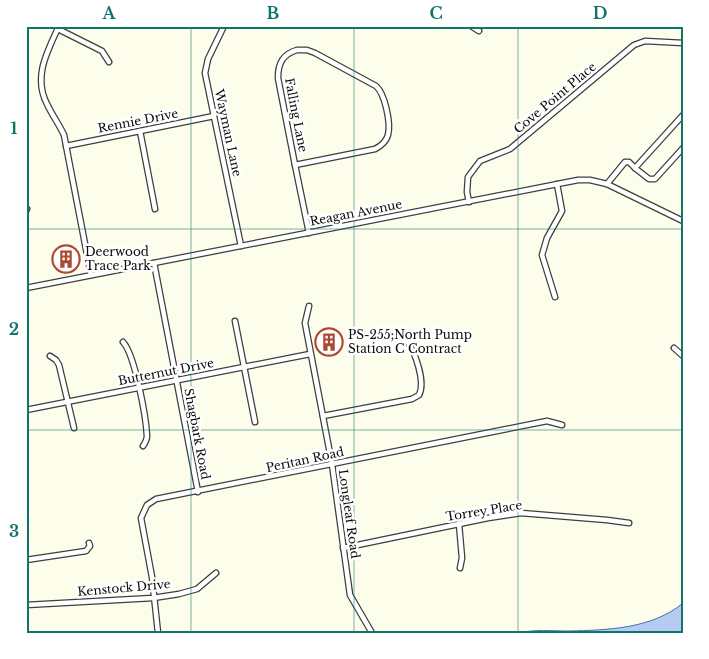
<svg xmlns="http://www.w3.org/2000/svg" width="709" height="659" font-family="'Libre Baskerville',serif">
	<rect width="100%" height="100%" fill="#fcfdeb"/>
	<path fill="#b5cbef" stroke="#4370be" d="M 683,603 L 683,633 L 519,633 C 535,629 552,631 569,631 C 607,630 652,629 683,603 Z"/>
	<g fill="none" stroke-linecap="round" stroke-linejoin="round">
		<g stroke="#3e3e3e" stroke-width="7">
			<g id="minor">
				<path d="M 59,26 C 47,52 33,77 47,104 C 52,115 59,124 64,135 L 91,275"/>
				<path d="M 224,26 L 208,59 L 205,73 L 241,246"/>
				<path d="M 471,26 L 479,31"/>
				<path d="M 58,29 L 102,51 L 109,62"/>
				<path d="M 297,50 L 307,50 L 315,53 L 376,86 C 385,94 391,123 388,135 C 386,142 381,146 375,149 L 295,165 L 278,78 C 278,63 283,54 297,50 Z"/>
				<path d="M 683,115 L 635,168 L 649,179 L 655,179 L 683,148"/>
				<path d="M 140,131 L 155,209"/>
				<path d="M 66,146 L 214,116"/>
				<path d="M 295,165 L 309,233"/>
				<path d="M 607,184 L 625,162 L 629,162 L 635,168"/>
				<path d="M 469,202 L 467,192 L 468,177 L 480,161 L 510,149 L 634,45 L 645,41 L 683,43"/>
				<path d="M 26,211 L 27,209"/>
				<path d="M 154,263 L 198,492"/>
				<path d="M 26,288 L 578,180 L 590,180 L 607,184 L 683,221"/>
				<path d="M 555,297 L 542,255 L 547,238 L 562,211 L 557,184"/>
				<path d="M 309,306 L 305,323 L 332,464 L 350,595 L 372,633"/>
				<path d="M 235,321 L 255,422"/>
				<path d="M 123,342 C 135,355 146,417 147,436 C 147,440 145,443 143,446"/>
				<path d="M 674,348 L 683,356"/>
				<path d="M 50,356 L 56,360 L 59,365 L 74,428"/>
				<path d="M 26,410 L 310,354"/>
				<path d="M 323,416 L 412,399 L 419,395 C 426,382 415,352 407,341"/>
				<path d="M 459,524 L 462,558 L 460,568"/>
				<path d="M 343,548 L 488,518 L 521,513 L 607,520 L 629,523"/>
				<path d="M 26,560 L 86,551 L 90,546 L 89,543"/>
				<path d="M 26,605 L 153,598 L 179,594 L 197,589 L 216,573"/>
				<path d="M 158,633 L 152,577 L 141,518 L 147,505 L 156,499 L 547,421 L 562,425"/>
			</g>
		</g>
		<use href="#minor" stroke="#fff" stroke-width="4.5"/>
	</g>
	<path fill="none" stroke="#0f766e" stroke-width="1" stroke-opacity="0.55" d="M 191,26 L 191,633M 354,26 L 354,633M 518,26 L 518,633M 26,229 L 683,229M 26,430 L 683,430"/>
	<defs>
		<g id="building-ring" transform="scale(1.4375)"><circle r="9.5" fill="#fff" stroke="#ac4932" stroke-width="1.5"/><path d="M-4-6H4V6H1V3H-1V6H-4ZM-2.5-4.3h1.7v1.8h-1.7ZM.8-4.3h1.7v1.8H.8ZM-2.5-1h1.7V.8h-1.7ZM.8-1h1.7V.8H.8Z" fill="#ac4932"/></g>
	</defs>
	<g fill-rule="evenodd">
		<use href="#building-ring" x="66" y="259"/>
		<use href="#building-ring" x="329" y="342"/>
	</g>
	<g text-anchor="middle" stroke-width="5" stroke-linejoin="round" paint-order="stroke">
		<g font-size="12" fill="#0b0b0b" stroke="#fff">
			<text transform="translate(555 98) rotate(-40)" y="4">Cove Point Place</text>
			<text transform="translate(296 115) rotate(79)" y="4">Falling Lane</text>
			<text transform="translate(138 121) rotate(-11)" y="4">Rennie Drive</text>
			<text transform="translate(228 133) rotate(78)" y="4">Wayman Lane</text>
			<text transform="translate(356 213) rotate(-11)" y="4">Reagan Avenue</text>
			<text transform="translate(166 372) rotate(-11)" y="4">Butternut Drive</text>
			<text transform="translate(197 434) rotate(79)" y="4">Shagbark Road</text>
			<text transform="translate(305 460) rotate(-12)" y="4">Peritan Road</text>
			<text transform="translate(484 511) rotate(-9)" y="4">Torrey Place</text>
			<text transform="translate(349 514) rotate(82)" y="4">Longleaf Road</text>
			<text transform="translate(124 588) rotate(-5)" y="4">Kenstock Drive</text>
		</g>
		<g font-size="12" fill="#0b0b0b" stroke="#fff" text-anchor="start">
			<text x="85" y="256">Deerwood<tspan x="85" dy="14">Trace Park</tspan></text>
			<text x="348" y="339">PS-255;North Pump<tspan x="348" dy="14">Station C Contract</tspan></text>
		</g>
	</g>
	<rect width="709" height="659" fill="none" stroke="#ffffff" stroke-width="55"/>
	<rect x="28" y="28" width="654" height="604" fill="none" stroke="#0f766e" stroke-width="2"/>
	<g font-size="16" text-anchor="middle" font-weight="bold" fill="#0f766e">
		<text x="109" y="19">A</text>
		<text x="273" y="19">B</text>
		<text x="436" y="19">C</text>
		<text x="600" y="19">D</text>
		<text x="14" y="134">1</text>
		<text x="14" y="335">2</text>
		<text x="14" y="537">3</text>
	</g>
</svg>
